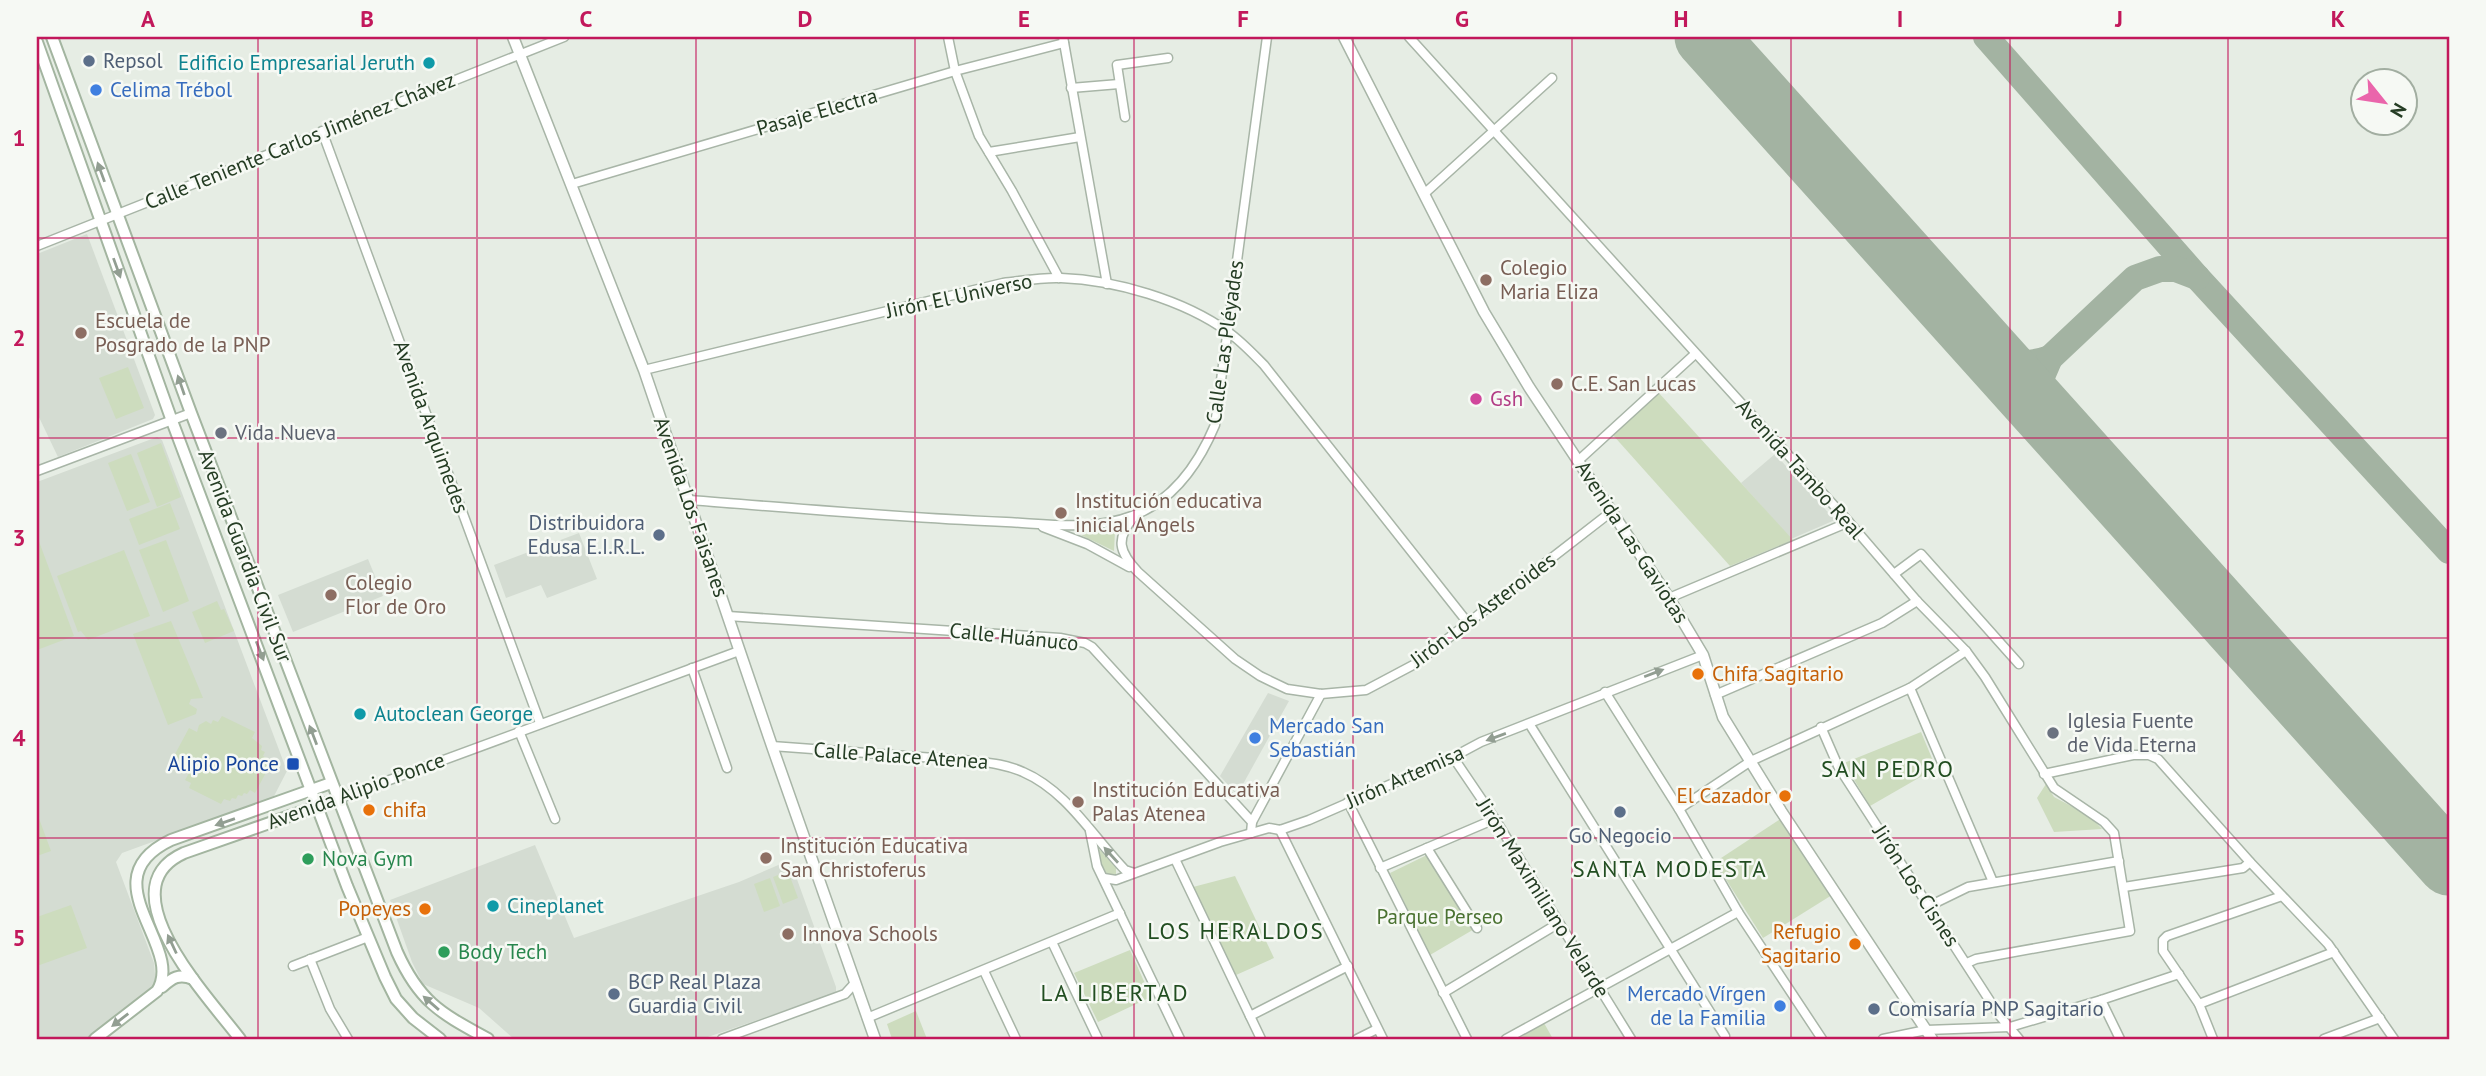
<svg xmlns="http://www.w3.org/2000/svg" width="2486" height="1076" font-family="'PT Sans',sans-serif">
	<rect width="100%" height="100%" fill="#e6ede4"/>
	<g fill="#d4dcd2">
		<path d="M 87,234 L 155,415 L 153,419 L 58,457 L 37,413 L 37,254 Z"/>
		<path d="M 157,437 L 162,440 L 287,771 L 273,798 L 122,853 L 116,862 L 154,963 L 156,986 L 88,1039 L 37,1039 L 37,482 Z"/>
		<path d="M 1775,454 L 1835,520 L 1791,539 L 1741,483 Z"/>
		<path d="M 579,533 L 597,579 L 547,598 L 541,585 L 506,598 L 494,565 Z"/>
		<path d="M 368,559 L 383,596 L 293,632 L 278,595 Z"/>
		<path d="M 1268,693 L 1289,701 L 1237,795 L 1220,776 Z"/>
		<path d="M 535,845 L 574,938 L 739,882 L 790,860 L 836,987 L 836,993 L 702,1039 L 514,1039 L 479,1008 L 423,984 L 412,962 L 390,900 Z"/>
	</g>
	<g fill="#cddcbe">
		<path d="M 128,367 L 144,408 L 116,419 L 99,378 Z"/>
		<path d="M 1658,392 L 1793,540 L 1730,566 L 1612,434 Z"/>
		<path d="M 161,443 L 181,497 L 157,507 L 137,453 Z"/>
		<path d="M 131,454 L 150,502 L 127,511 L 108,463 Z"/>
		<path d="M 170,503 L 180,529 L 139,545 L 129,519 Z"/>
		<path d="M 1112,528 L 1115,531 L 1114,551 L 1081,535 Z"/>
		<path d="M 37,536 L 74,636 L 37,650 Z"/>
		<path d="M 166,540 L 189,601 L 163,612 L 139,550 Z"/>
		<path d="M 124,550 L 150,616 L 88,640 L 81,631 L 78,632 L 57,576 Z"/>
		<path d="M 217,601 L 221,610 L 224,609 L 234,631 L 205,643 L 192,612 Z"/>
		<path d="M 171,621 L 203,698 L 191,699 L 189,704 L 197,709 L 196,714 L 168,725 L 133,634 Z"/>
		<path d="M 222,716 L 255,732 L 252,738 L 262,746 L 261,750 L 265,752 L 263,756 L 267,758 L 265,762 L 270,765 L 255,793 L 250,790 L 247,794 L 244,793 L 242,796 L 238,795 L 236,799 L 232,798 L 230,801 L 224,799 L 221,804 L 189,788 L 191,783 L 185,780 L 189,773 L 178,767 L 182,760 L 174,756 L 189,728 L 197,732 L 199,725 L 206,721 L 211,724 L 213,720 L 218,722 Z"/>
		<path d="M 1921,732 L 1936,768 L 1870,806 L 1844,763 Z"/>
		<path d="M 2046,784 L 2054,797 L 2090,816 L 2102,829 L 2054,832 L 2037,798 Z"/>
		<path d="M 37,813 L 51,851 L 37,856 Z"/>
		<path d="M 1782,818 L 1832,895 L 1763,938 L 1715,862 Z"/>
		<path d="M 1098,848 L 1116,868 L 1116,874 L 1108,875 C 1103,868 1097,856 1098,848 Z"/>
		<path d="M 1431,853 L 1476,928 L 1430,955 L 1390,873 Z"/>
		<path d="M 788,871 L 798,898 L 783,904 L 773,877 Z"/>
		<path d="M 1235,876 L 1274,958 L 1236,975 L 1193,887 Z"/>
		<path d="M 770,878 L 780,906 L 764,912 L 754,884 Z"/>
		<path d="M 71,905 L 87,948 L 37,966 L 37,917 Z"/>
		<path d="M 1130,950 L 1151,997 L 1098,1022 L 1074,973 Z"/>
		<path d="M 916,1011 L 927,1039 L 892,1039 L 887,1024 Z"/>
		<path d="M 1544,1023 L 1553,1039 L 1518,1039 Z"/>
	</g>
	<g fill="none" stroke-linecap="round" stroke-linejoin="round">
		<g stroke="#a3b3a2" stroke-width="26">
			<path d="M 1986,37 L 2197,277 L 2449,551"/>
			<path d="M 1992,353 C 2013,364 2027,366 2050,358"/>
			<path d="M 2041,407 L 2039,398 L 2041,379 L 2050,358 L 2135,278 L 2160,269 L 2176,269 L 2197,277"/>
		</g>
		<path stroke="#a3b3a2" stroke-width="63" d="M 1706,37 L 2449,864"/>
		<g stroke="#a8b5a7" stroke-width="11">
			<g id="minor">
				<path d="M 948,37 L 955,71 L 979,136 L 1012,191 L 1059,278"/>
				<path d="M 1063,37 L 1107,284"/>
				<path d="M 1409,37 L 1849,522 L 1917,601 L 1966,651 L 1985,677 L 2054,788 L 2104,822 L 2114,833 L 2130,931 L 1976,959 L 1967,963"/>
				<path d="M 1071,88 L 1119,84"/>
				<path d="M 1125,117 L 1117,65 L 1168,58"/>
				<path d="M 322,131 L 540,723"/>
				<path d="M 989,152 L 1080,137"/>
				<path d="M 572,184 L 955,71 L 1064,43"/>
				<path d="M 1424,194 L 1552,78"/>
				<path d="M 37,246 L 564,37"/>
				<path d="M 644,370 L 1003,283 C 1022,281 1042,277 1061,278 C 1115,280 1184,300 1228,332 C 1241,341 1253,354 1264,365 L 1468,623"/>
				<path d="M 1579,460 L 1695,354"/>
				<path d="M 37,471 L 191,413"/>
				<path d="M 689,500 C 795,508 901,518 1006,522 C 1048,524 1093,531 1132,516 C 1173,501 1199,463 1215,425 L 1267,37"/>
				<path d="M 1134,517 C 1115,539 1119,552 1138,572 L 1235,659 L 1260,676 L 1287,689 L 1321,694 L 1366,690 L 1415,664 L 1611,512"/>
				<path d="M 1043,527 L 1087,544 L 1129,567"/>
				<path d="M 1894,574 L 1921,554 L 2019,664"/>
				<path d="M 1669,598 L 1849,522"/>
				<path d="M 728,616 L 1060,638 L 1085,643 L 1092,647 L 1252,822 L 1251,833"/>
				<path d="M 692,668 L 727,768"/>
				<path d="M 1910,688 L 1993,882"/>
				<path d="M 1605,692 L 1679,809 L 1738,912 L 1822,1039"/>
				<path d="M 1715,695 L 1882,623 L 1917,601"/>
				<path d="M 1530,725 L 1725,1036"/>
				<path d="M 1821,727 L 1838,766 L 1999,1015 L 2019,1039"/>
				<path d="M 519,731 L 555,819"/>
				<path d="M 772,746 L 975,761 C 991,763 1008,765 1023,772 C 1067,791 1093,837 1125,870 L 1134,873"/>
				<path d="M 1453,757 L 1495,819 L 1631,1039"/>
				<path d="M 2044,774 L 2133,755 L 2149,755 L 2158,759 L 2250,862 L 2328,944 L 2394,1039"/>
				<path d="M 338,799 L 739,651"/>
				<path d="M 1348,802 L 1467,1039"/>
				<path d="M 1679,809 L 1751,761 L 1910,688 L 1966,651"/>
				<path d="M 1252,822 L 1321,694"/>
				<path d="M 1280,830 L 1383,1039"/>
				<path d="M 1090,831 L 1097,866 L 1180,1039"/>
				<path d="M 1427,848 L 1477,928"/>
				<path d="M 1175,859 L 1261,1039"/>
				<path d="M 1380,868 L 1495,819"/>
				<path d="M 1104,878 L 1116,880 L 1220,842 L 1269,828 L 1280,830 L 1309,820 L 1453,757 L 1481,742 L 1703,655"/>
				<path d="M 2124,887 L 2243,868 L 2250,862"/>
				<path d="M 1929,906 L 1968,887 L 2119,861"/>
				<path d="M 1052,942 L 1098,1039"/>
				<path d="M 310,959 L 330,1009 L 348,1039"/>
				<path d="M 293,966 L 368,937"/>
				<path d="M 984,971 L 1016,1039"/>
				<path d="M 1443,993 L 1559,923"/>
				<path d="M 2101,1000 L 2120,1039"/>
				<path d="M 2199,1004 L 2334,952"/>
				<path d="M 1250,1016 L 1348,966"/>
				<path d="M 867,1018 L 1120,913"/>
				<path d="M 722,1039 L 845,994 L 855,983"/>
				<path d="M 1357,1039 L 1377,1029"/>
				<path d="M 1506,1039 L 1738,912"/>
				<path d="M 1883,1039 L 1926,1030 L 2010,1027 L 2101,1000 L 2179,974"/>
				<path d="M 2213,1039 L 2199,1004 L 2163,951 L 2163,940 L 2167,936 L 2282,896"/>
				<path d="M 2324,1039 L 2380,1018"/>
			</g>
		</g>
		<g stroke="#a8b5a7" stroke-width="13">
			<g id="tertiary">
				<path d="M 513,37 L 644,370 L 772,746 L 875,1039"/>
				<path d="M 1344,37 L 1484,312 L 1529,387 L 1669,598 L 1703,655 L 1723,717 L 1781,811 L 1932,1039"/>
			</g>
		</g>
		<g stroke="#a3b5a0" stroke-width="14">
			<g id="secondary">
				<path d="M 52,37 L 191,413 L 397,952 C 420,1003 441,1013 488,1039"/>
				<path d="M 37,42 L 172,421 L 347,886 L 385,977 L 396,999 L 413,1018 L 440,1039"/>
				<path d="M 162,987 C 172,978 179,973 193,979"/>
				<path d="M 95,1039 L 157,991 C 186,946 87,880 171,840 L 331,783"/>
				<path d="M 240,1039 C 210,999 104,889 184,853 L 338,799"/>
			</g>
		</g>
		<use href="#minor" stroke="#fff" stroke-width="8"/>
		<use href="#tertiary" stroke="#fff" stroke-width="10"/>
		<use href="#secondary" stroke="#fff" stroke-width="10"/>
	</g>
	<defs><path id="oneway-solid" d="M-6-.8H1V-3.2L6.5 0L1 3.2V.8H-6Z" transform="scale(1.75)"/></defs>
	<g fill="#929e92">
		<use href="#oneway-solid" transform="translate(101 172) rotate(-110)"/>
		<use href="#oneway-solid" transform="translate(117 268) rotate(70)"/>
		<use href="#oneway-solid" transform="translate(181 385) rotate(-109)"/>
		<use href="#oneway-solid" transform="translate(260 651) rotate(69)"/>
		<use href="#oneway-solid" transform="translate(1654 673) rotate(-21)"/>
		<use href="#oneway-solid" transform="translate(313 735) rotate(-111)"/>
		<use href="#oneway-solid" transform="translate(1496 737) rotate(160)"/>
		<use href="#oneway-solid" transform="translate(225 822) rotate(161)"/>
		<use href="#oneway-solid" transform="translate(1111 855) rotate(-132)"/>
		<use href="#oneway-solid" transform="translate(172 944) rotate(-115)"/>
		<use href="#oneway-solid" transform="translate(431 1003) rotate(-139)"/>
		<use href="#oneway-solid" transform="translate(120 1020) rotate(142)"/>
	</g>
	<path fill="none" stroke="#c2185b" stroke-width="2" stroke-opacity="0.55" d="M 258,37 L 258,1039M 477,37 L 477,1039M 696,37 L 696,1039M 915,37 L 915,1039M 1134,37 L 1134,1039M 1353,37 L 1353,1039M 1572,37 L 1572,1039M 1791,37 L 1791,1039M 2010,37 L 2010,1039M 2228,37 L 2228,1039M 37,238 L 2449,238M 37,438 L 2449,438M 37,638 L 2449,638M 37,838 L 2449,838"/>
	<g fill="#5c6f8a" stroke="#f6f9f4" stroke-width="2.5">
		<circle cx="89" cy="61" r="7"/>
		<circle cx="659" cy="535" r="7"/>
		<circle cx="1620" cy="812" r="7"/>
		<circle cx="614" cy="994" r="7"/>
		<circle cx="1874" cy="1009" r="7"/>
	</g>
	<g fill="#0f9aa8" stroke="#f6f9f4" stroke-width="2.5">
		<circle cx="429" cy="63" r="7"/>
		<circle cx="360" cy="714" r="7"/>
		<circle cx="493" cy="906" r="7"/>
	</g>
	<g fill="#3f7fe0" stroke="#f6f9f4" stroke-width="2.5">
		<circle cx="96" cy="90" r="7"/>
		<circle cx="1255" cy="738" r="7"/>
		<circle cx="1780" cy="1006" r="7"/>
	</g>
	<g fill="#8d6e63" stroke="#f6f9f4" stroke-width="2.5">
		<circle cx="1486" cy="280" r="7"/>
		<circle cx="81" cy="333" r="7"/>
		<circle cx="1557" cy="384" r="7"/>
		<circle cx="1061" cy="513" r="7"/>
		<circle cx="331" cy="595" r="7"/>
		<circle cx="1078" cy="802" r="7"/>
		<circle cx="766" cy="858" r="7"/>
		<circle cx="788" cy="934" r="7"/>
	</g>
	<circle fill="#d1479c" stroke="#f6f9f4" stroke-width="2.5" cx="1476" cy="399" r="7"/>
	<g fill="#6b7280" stroke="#f6f9f4" stroke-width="2.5">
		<circle cx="221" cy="433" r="7"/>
		<circle cx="2053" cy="733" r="7"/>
	</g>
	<g fill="#e8710a" stroke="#f6f9f4" stroke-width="2.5">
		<circle cx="1698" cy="674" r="7"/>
		<circle cx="1785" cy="796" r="7"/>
		<circle cx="369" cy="810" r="7"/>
		<circle cx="425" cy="909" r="7"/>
		<circle cx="1855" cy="944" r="7"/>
	</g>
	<rect fill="#1a4fb4" stroke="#f6f9f4" stroke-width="2.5" x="286" y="757" width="14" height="14" rx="3.5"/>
	<g fill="#2e9e5b" stroke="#f6f9f4" stroke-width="2.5">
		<circle cx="308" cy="859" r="7"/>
		<circle cx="444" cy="952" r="7"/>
	</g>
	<g text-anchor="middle" stroke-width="5" stroke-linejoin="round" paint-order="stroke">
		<g font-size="21" fill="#4e5e75" stroke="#f6f9f4" text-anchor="start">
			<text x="103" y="68">Repsol</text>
			<text x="645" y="530" text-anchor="end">Distribuidora<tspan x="645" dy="24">Edusa E.I.R.L.</tspan></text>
			<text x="1620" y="843" text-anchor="middle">Go Negocio</text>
			<text x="628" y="989">BCP Real Plaza<tspan x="628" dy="24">Guardia Civil</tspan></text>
			<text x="1888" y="1016">Comisaría PNP Sagitario</text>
		</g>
		<g font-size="21" fill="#0d838f" stroke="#f6f9f4" text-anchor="start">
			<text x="415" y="70" text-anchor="end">Edificio Empresarial Jeruth</text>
			<text x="374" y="721">Autoclean George</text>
			<text x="507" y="913">Cineplanet</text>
		</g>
		<g font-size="21" fill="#366cbe" stroke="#f6f9f4" text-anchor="start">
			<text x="110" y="97">Celima Trébol</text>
			<text x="1269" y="733">Mercado San<tspan x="1269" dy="24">Sebastián</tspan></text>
			<text x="1766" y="1001" text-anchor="end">Mercado Vírgen<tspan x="1766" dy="24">de la Familia</tspan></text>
		</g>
		<g font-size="21" fill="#253d24" stroke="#f6f9f4">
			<text transform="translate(817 112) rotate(-16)" y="7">Pasaje Electra</text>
			<text transform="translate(300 141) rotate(-22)" y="7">Calle Teniente Carlos Jiménez Chávez</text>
			<text transform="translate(959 296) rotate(-12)" y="7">Jirón El Universo</text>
			<text transform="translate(1225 342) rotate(-82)" y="7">Calle Las Pléyades</text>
			<text transform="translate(431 427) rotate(70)" y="7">Avenida Arquimedes</text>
			<text transform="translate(1800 469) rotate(48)" y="7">Avenida Tambo Real</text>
			<text transform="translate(691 507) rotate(71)" y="7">Avenida Los Faisanes</text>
			<text transform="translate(1632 542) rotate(57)" y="7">Avenida Las Gaviotas</text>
			<text transform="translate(245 556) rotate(69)" y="7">Avenida Guardia Civil Sur</text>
			<text transform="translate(1483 610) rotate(-37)" y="7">Jirón Los Asteroides</text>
			<text transform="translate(1014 637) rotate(6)" y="7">Calle Huánuco</text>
			<text transform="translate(901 756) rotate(4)" y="7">Calle Palace Atenea</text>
			<text transform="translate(1405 777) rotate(-24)" y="7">Jirón Artemisa</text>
			<text transform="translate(356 791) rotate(-20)" y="7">Avenida Alipio Ponce</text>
			<text transform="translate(1916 886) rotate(57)" y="7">Jirón Los Cisnes</text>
			<text transform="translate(1543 898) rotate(58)" y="7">Jirón Maximiliano Velarde</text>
		</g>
		<g font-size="21" fill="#785e54" stroke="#f6f9f4" text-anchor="start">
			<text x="1500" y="275">Colegio<tspan x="1500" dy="24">Maria Eliza</tspan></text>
			<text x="95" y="328">Escuela de<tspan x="95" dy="24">Posgrado de la PNP</tspan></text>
			<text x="1571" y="391">C.E. San Lucas</text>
			<text x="1075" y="508">Institución educativa<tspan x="1075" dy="24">inicial Angels</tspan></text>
			<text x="345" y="590">Colegio<tspan x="345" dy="24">Flor de Oro</tspan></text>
			<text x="1092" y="797">Institución Educativa<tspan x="1092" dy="24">Palas Atenea</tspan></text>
			<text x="780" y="853">Institución Educativa<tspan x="780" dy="24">San Christoferus</tspan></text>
			<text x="802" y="941">Innova Schools</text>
		</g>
		<g font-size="21" fill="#b23c85" stroke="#f6f9f4" text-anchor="start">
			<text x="1490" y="406">Gsh</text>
		</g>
		<g font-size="21" fill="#5b616d" stroke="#f6f9f4" text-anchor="start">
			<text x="235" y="440">Vida Nueva</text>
			<text x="2067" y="728">Iglesia Fuente<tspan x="2067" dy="24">de Vida Eterna</tspan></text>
		</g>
		<g font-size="21" fill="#c56008" stroke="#f6f9f4" text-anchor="end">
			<text x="1712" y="681" text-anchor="start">Chifa Sagitario</text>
			<text x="1771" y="803">El Cazador</text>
			<text x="383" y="817" text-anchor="start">chifa</text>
			<text x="411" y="916">Popeyes</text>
			<text x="1841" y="939">Refugio<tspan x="1841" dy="24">Sagitario</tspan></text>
		</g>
		<g font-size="21" fill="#164399" stroke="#f6f9f4" text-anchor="end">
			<text x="279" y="771">Alipio Ponce</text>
		</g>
		<g font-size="21" fill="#27864d" stroke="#f6f9f4" text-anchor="start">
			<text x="322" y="866">Nova Gym</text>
			<text x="458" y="959">Body Tech</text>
		</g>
		<g font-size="21" fill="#4a7231" stroke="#f6f9f4">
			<text x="1440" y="924">Parque Perseo</text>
		</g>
		<g font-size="23" letter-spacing="2" fill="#224e21" stroke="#f6f9f4">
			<text x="1888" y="777">SAN PEDRO</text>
			<text x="1670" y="877">SANTA MODESTA</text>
			<text x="1236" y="939">LOS HERALDOS</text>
			<text x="1115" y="1001">LA LIBERTAD</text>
		</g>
	</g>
	<rect width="2486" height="1076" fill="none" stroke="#f6f9f4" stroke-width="77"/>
	<g transform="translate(2384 102) rotate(120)"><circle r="33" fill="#f6f9f4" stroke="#a2aea1" stroke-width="2"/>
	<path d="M0-5L12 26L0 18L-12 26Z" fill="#ea65ab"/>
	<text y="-10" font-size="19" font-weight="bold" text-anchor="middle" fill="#253d24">N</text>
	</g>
	<rect x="38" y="38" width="2410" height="1000" fill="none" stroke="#c2185b" stroke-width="2.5"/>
	<g font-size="23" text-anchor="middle" font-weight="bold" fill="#c2185b">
		<text x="148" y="27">A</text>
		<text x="367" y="27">B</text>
		<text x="586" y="27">C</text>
		<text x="805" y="27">D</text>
		<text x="1024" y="27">E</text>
		<text x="1243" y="27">F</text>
		<text x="1462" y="27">G</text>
		<text x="1681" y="27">H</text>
		<text x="1900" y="27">I</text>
		<text x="2119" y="27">J</text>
		<text x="2338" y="27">K</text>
		<text x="19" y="146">1</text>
		<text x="19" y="346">2</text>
		<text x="19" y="546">3</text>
		<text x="19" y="746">4</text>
		<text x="19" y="946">5</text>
	</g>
</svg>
